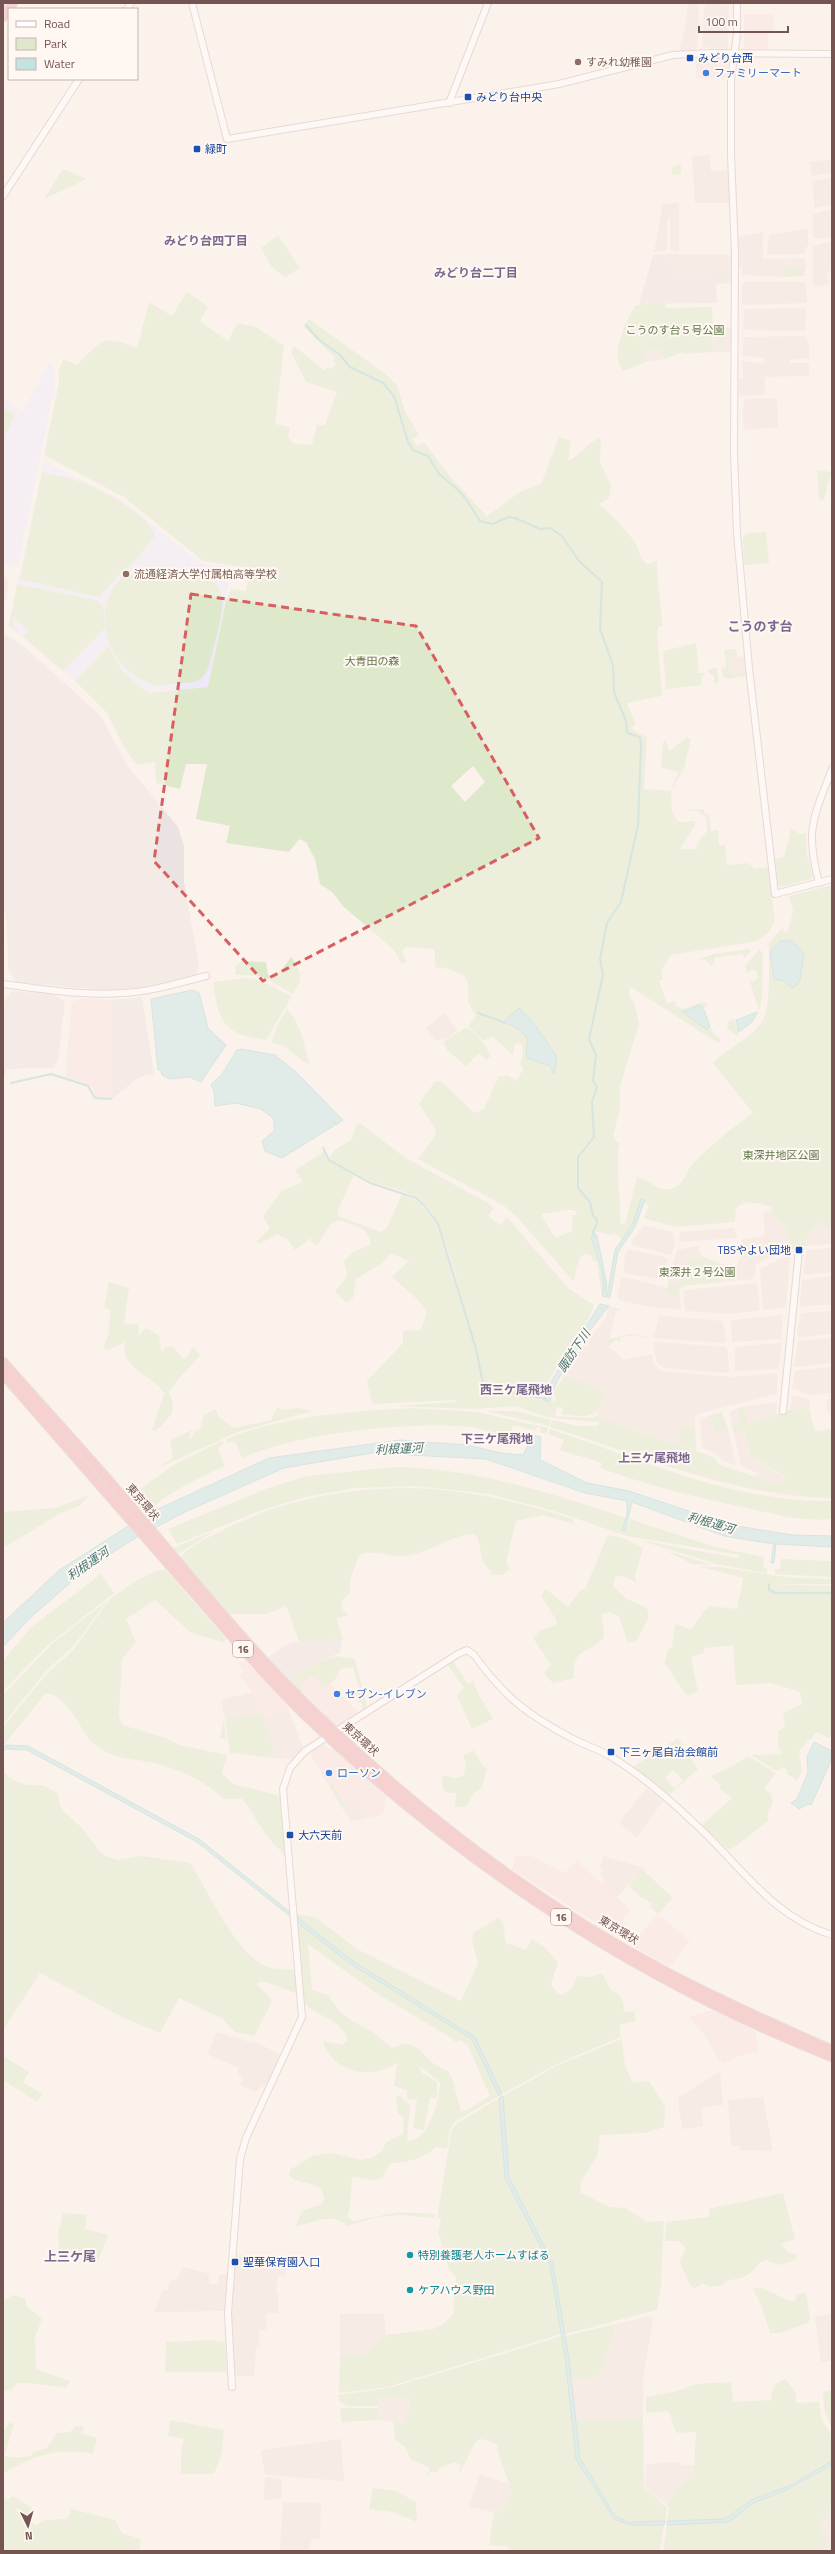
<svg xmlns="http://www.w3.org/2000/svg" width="835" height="2554" font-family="'Titillium Web','Noto Sans JP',sans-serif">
	<rect width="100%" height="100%" fill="#fbf2ec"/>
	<g fill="#f2e2db">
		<path d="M 688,3 L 699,3 L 697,48 L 695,50 L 679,51 L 685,27 Z"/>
		<path d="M 705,3 L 729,5 L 728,49 L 702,47 Z"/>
		<path d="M 710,155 L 711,171 L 729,170 L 730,203 L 695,203 L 692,156 Z"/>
		<path d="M 832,159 L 832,172 L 814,176 L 811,174 L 810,162 Z"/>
		<path d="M 832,177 L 832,204 L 815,208 L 812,183 L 814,181 Z"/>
		<path d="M 679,203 L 679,252 L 670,249 L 670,218 L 667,219 L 667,250 L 654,252 L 663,204 Z"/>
		<path d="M 832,209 L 832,236 L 816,239 L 813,237 L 813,214 Z"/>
		<path d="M 805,229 L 808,230 L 808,244 L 804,254 L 769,254 L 767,252 L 769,235 Z"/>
		<path d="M 763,232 L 763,259 L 804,258 L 806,266 L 784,267 L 784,277 L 742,275 L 742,267 L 739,267 L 738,237 Z"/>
		<path d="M 832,241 L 832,271 L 827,272 L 829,284 L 813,287 L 813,246 Z"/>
		<path d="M 663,254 L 727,254 L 732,256 L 732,271 L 708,272 L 708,278 L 676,278 L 663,265 Z"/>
		<path d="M 745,282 L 804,282 L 806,284 L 807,303 L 745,305 L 742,303 L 742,287 Z"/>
		<path d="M 804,308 L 806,310 L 805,331 L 743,330 L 744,309 Z"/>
		<path d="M 714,327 L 732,327 L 730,352 L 713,352 Z"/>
		<path d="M 805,336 L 809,346 L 809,358 L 790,360 L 790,363 L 809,363 L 809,376 L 765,377 L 765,395 L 741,396 L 739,394 L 739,378 L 743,378 L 742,361 L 764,364 L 764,358 L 742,356 L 744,337 Z"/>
		<path d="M 660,348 L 664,359 L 646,362 L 645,350 Z"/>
		<path d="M 746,399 L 777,398 L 778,427 L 743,430 L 743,402 Z"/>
		<path d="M 745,656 L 747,672 L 730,675 L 727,659 Z"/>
		<path d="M 444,1013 L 458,1030 L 449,1037 L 435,1041 L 426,1028 Z"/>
		<path d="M 766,1211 L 771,1212 L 784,1225 L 792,1249 L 756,1264 L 754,1279 L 722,1282 L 721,1264 L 732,1267 L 737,1264 L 744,1248 L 742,1239 L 763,1236 L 765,1234 L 763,1213 Z"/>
		<path d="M 818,1223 L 832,1229 L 832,1244 L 806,1246 L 807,1235 Z"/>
		<path d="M 644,1225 L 673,1232 L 675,1244 L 672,1253 L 670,1255 L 632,1245 L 631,1242 Z"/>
		<path d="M 734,1228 L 737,1238 L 679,1242 L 680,1232 Z"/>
		<path d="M 698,1246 L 701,1256 L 687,1261 L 678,1285 L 668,1281 L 677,1250 Z"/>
		<path d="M 832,1248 L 832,1272 L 805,1275 L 803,1273 L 807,1250 Z"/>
		<path d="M 629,1249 L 668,1258 L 664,1280 L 624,1273 L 625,1254 Z"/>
		<path d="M 788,1255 L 790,1257 L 786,1307 L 765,1310 L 763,1308 L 760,1269 Z"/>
		<path d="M 832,1276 L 832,1304 L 802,1307 L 800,1304 L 802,1280 Z"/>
		<path d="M 624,1277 L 668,1288 L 673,1296 L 680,1296 L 681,1309 L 656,1308 L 619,1300 L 617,1296 L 621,1278 Z"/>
		<path d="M 755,1283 L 757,1285 L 760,1309 L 758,1311 L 727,1314 L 687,1311 L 685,1309 L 683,1292 L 686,1290 Z"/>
		<path d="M 609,1306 L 621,1309 L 616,1311 L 609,1339 L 605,1344 L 624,1360 L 652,1354 L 654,1365 L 662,1371 L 732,1377 L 777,1373 L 777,1394 L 697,1414 L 695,1419 L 696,1451 L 600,1418 L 596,1412 L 606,1391 L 564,1376 L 590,1334 L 593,1334 L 606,1318 Z"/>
		<path d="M 832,1311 L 832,1334 L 799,1337 L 797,1335 L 801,1313 Z"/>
		<path d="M 783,1315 L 781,1339 L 732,1342 L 731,1320 Z"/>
		<path d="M 662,1316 L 723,1321 L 726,1341 L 724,1343 L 655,1338 L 654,1336 L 659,1317 Z"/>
		<path d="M 832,1338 L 832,1363 L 796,1367 L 794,1365 L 798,1341 Z"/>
		<path d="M 655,1342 L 725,1347 L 727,1349 L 729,1371 L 728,1373 L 664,1368 L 657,1363 L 653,1344 Z"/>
		<path d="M 780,1343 L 782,1344 L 778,1369 L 735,1371 L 735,1347 Z"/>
		<path d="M 832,1367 L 832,1393 L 810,1395 L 792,1388 L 795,1371 Z"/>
		<path d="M 793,1395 L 810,1400 L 809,1408 L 790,1410 Z"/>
		<path d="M 827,1399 L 832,1399 L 832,1424 L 825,1401 Z"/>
		<path d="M 774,1402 L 777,1403 L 776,1414 L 748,1423 L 743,1407 Z"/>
		<path d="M 736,1409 L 740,1423 L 732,1425 L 729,1413 Z"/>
		<path d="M 711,1415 L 715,1433 L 728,1430 L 736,1463 L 734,1465 L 723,1461 L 715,1453 L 702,1447 L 700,1420 Z"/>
		<path d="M 745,1430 L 750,1455 L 785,1478 L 782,1485 L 756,1477 L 757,1473 L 741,1466 L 734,1433 Z"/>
		<path d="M 252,1692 L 262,1713 L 225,1719 L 221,1700 Z"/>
		<path d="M 289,1711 L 303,1749 L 292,1760 L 273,1758 L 273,1739 L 270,1738 L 263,1716 Z"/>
		<path d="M 647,1788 L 664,1800 L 636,1838 L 619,1822 Z"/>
		<path d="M 355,1800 L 367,1818 L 351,1821 L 342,1808 Z"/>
		<path d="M 603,1856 L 645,1868 L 646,1868 L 616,1898 L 602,1884 L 605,1880 L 600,1874 L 603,1871 L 600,1868 Z"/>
		<path d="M 217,2032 L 253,2043 L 254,2041 L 283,2056 L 270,2081 L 255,2092 L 240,2085 L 243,2079 L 237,2072 L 239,2068 L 207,2054 Z"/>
		<path d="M 720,2071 L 723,2105 L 701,2108 L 703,2126 L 682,2129 L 678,2098 Z"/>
		<path d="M 763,2097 L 773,2151 L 740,2150 L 739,2146 L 731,2146 L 728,2100 Z"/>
		<path d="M 236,2255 L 288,2258 L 285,2277 L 278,2276 L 276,2294 L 279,2294 L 278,2313 L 267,2313 L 266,2330 L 259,2330 L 259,2347 L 256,2347 L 254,2376 L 234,2376 L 231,2332 Z"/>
		<path d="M 183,2267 L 210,2274 L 209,2283 L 217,2285 L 219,2275 L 228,2274 L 226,2311 L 154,2312 L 163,2289 L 167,2290 L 171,2280 L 176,2281 Z"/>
		<path d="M 340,2314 L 384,2314 L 386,2338 L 362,2356 L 340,2356 Z"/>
		<path d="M 832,2314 L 832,2360 L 821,2363 L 815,2316 Z"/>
		<path d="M 649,2316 L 653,2319 L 643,2379 L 643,2418 L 576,2420 L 571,2380 L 599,2377 L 615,2332 L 612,2325 Z"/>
		<path d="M 378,2398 L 411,2398 L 405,2423 L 378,2420 Z"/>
		<path d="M 341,2439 L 344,2481 L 265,2475 L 261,2450 Z"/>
		<path d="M 678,2462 L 682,2465 L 694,2465 L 694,2472 L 673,2494 L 667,2505 L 652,2494 L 645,2486 L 646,2464 Z"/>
		<path d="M 480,2474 L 510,2484 L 510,2497 L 500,2513 L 469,2507 Z"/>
		<path d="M 265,2477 L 282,2479 L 281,2499 L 264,2500 Z"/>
		<path d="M 283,2502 L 321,2503 L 320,2539 L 312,2538 L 309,2551 L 280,2551 Z"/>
		<path d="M 832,2502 L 832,2551 L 827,2551 L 826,2534 L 823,2535 L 821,2520 L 825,2519 Z"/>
	</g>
	<g fill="#fae3e1">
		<path d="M 744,14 L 774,14 L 774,33 L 768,33 L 768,49 L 744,49 Z"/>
		<path d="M 725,55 L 728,58 L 728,78 L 696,79 L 695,56 Z"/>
		<path d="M 83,998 L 112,1000 L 112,1099 L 96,1097 L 92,1087 L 65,1078 L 72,1002 Z"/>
		<path d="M 245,1660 L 286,1703 L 289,1711 L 263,1716 L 253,1693 L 239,1675 L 243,1671 L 238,1662 Z"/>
		<path d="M 314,1672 L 327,1684 L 329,1682 L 359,1713 L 337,1727 L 292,1683 Z"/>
		<path d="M 322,1743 L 329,1749 L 332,1747 L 387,1796 L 383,1815 L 367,1818 L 355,1800 L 342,1808 L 309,1752 Z"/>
		<path d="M 515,1856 L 532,1856 L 564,1873 L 577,1861 L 631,1910 L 622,1921 L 625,1924 L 620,1939 L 512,1869 Z"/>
		<path d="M 658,1914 L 690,1941 L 670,1967 L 631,1945 Z"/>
		<path d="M 713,2010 L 756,2031 L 758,2052 L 737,2057 L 722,2064 L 703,2033 L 688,2017 Z"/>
	</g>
	<g fill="#ebe3e1">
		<path d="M 663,254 L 663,265 L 675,265 L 676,278 L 708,278 L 708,272 L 732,271 L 732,283 L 716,284 L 717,303 L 639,304 L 653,255 Z"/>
		<path d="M 3,574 L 9,582 L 3,611 Z"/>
		<path d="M 3,633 L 20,643 L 100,715 L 127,765 L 178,827 L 184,846 L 184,882 L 199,966 L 196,974 L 193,976 L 147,987 L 103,990 L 16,982 L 8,969 L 7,928 L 3,902 Z"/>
		<path d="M 15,991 L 55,995 L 65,1002 L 58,1061 L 53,1068 L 7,1069 L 3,1080 L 3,1009 L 5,1001 L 11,992 Z"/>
		<path d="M 142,997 L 154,1074 L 139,1077 L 112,1099 L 112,1000 Z"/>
		<path d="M 310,1639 L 343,1639 L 340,1653 L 317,1662 L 289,1680 L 268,1657 L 287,1644 Z"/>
	</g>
	<g fill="#eee8f8">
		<path d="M 48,364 L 55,368 L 52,383 L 55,384 L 18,565 L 3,565 L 3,400 L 23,411 Z"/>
		<path d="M 44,461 L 122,501 L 202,564 L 232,568 L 208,687 L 148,693 L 123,672 L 107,646 L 75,681 L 9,626 Z"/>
	</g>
	<g fill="#dee8cb" fill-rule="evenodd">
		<path d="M 681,165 L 681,174 L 671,175 L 673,166 Z"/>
		<path d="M 62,170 L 66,170 L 87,179 L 44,199 Z"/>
		<path d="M 278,235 L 300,268 L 285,277 L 271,266 L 261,248 Z"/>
		<path d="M 806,266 L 804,276 L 784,277 L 784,267 Z"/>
		<path d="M 187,292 L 208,307 L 200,321 L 228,341 L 237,323 L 256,327 L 284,346 L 275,424 L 290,427 L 288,436 L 292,443 L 312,445 L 317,425 L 325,425 L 337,392 L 306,382 L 291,352 L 294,346 L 324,370 L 328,367 L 331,369 L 336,364 L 333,361 L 335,358 L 303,326 L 309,319 L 384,373 L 397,385 L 405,411 L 419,435 L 412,439 L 417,446 L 424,442 L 448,474 L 487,516 L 520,492 L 541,484 L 559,437 L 571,441 L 568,461 C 580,456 592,438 601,438 L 600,462 L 611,485 L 609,498 L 599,504 C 611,515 624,527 634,541 C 639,548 639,559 648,564 L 657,561 L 658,586 L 663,626 L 659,626 L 657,632 L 662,696 L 627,703 L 636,725 L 633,725 L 633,730 L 647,737 L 644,789 L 671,791 L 678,772 L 661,768 L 663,742 L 666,740 L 669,750 L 671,750 L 687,737 L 691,740 L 684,768 L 671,791 L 672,811 L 676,819 L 680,822 L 695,821 L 695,825 L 680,849 L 697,849 L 696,845 L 707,831 L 706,817 L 697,811 L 683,811 L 704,809 L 705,815 L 709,814 L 711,831 L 718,830 L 719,845 L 725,845 L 727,865 L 748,863 L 749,865 L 753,865 L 753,869 L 768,867 L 775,921 L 769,932 L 757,941 L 671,955 L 661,970 L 663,980 L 659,981 L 667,1004 L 674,1001 L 676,1006 L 683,1009 L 703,1002 L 708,1004 L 705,1008 L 714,1034 L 721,1040 L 718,1043 L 629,986 L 629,994 L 635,1006 L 639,1023 L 620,1087 L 620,1108 L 613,1137 L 620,1144 C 614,1159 622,1202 620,1223 L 624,1224 L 626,1221 L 637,1177 C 649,1179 656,1191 670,1189 C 683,1187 685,1173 692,1165 C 710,1145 731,1129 753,1113 L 713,1063 C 726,1049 745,1042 758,1027 C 773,1012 768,964 769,943 L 783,927 L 784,933 L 788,932 L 793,911 L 789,896 L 832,885 L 832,1229 L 818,1223 L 807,1235 L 806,1246 L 792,1249 L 784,1225 L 771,1212 L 772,1207 C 762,1204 741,1197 736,1210 C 734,1214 737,1218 734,1222 L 677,1227 L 646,1219 L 644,1217 L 649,1205 L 641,1199 L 633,1223 L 622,1239 L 613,1232 L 613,1235 L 593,1231 L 595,1238 L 592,1240 L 604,1282 L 602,1296 L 597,1263 L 592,1259 L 592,1256 L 585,1254 C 576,1259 576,1273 574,1282 L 516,1216 L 503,1205 L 418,1159 L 436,1135 L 435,1129 L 419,1104 L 435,1081 L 442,1082 L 474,1113 L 484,1109 L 498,1077 L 507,1075 L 517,1081 L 523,1069 L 520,1064 L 523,1052 L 522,1044 L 515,1043 L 513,1055 L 492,1036 L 484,1041 L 468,1026 L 476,1016 L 468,1002 L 468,983 L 464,976 L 449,969 L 435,967 L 435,949 L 405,947 L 402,952 L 407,962 L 401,963 L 394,950 L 343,906 L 332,892 L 320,884 L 315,859 L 306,842 L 299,839 L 289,852 L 226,843 L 230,826 L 196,819 L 207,764 L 186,764 L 180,789 L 156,783 L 155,762 L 137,765 L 124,747 L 107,713 L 75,681 L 108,646 L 123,672 L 148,693 L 208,687 L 227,596 L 232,589 L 246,591 L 250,568 L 203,561 L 124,497 L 44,455 L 59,383 L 59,370 L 63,359 L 77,365 C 102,340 102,334 137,348 L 149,302 L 172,316 ZM 473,766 L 485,782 L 465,802 L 451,786 ZM 700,1004 L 701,1007 L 704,1006 L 712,1028 L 707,1030 L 682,1012 ZM 533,1022 L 554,1073 L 550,1066 L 528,1058 L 528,1039 L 515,1025 L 502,1023 ZM 568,1210 L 575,1210 L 577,1215 L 570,1215 L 573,1217 L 572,1231 L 555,1238 L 541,1214 Z"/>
		<path d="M 642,304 L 665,304 L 665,308 L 712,307 L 713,331 L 732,331 L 732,336 L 726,336 L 726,342 L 717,342 L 716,334 L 713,334 L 713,352 L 684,354 L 684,352 L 664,359 L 660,348 L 645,350 L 646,362 L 624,371 C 607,357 627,321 635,306 Z"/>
		<path d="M 3,408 L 15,415 L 3,438 Z"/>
		<path d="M 817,470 L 831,472 L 824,500 L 819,499 Z"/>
		<path d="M 42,472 C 54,475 67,477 78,481 C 99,487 150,515 155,536 L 128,569 L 125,568 L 99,597 L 20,579 Z"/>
		<path d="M 766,531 L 769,563 L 744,565 L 743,538 L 746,534 Z"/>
		<path d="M 192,569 C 203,574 213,578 219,588 C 229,603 212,651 208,669 C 202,682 193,683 180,683 C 172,684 160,687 153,684 C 106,670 88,608 125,574 Z"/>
		<path d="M 17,584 L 99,601 L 99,604 L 103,605 L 105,628 L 63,671 L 23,637 L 29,631 L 14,618 L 12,625 L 20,634 L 9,626 Z"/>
		<path d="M 696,643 L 699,673 L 705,673 L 702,676 L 701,685 L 666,689 L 663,651 Z"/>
		<path d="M 736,649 L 737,657 L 727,659 L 730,675 L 747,672 L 747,676 L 727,679 L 722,675 L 722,668 L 726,667 L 724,650 Z"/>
		<path d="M 717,668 L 719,683 L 714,683 L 714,677 L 708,672 L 709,669 Z"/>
		<path d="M 791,828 L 800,834 L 806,834 L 807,854 L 813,875 L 811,879 L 781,887 L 777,884 L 775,859 L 784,857 Z"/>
		<path d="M 750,949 L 751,951 L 744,958 L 742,954 L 714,958 L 714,963 L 711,966 L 705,959 L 696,960 L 714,954 Z"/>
		<path d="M 760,949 L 763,955 L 762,998 L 758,1015 L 758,1007 L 750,982 L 759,978 L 755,969 L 746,973 L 745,966 Z"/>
		<path d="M 291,957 L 298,967 L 301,980 L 293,994 L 261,976 L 236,975 L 235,966 L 242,961 L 266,962 L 268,975 L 271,976 L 281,971 Z"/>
		<path d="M 246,978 C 267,980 273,988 292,996 L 266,1040 C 238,1036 221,1031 216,1000 C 215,994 213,988 214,982 Z"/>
		<path d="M 287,1009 C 302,1025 303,1044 310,1064 L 304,1062 L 284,1046 L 271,1042 L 280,1020 Z"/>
		<path d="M 734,1019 L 739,1034 L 736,1036 L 727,1027 L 728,1022 Z"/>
		<path d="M 465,1028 C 477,1031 486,1046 491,1056 L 486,1060 L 479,1053 L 466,1066 L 447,1050 L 443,1042 Z"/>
		<path d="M 360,1123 L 404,1157 L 488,1203 L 494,1208 L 488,1216 L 500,1225 L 507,1217 L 568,1288 L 594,1305 C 583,1337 555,1363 542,1395 L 526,1391 C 514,1400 488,1383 482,1388 L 550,1402 L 553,1400 L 553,1406 L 556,1397 L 554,1396 L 554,1393 L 564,1376 L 606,1391 C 598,1419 588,1418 562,1414 L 563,1408 L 557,1407 L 555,1416 L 592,1418 L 598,1415 L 600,1418 L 713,1457 L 720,1465 L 781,1485 L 785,1477 L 750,1455 L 745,1430 L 734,1433 L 732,1425 L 740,1423 L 736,1409 L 743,1407 L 748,1423 L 790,1410 L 809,1408 L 815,1431 L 832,1429 L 832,1498 C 733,1496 643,1456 550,1427 L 552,1420 L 578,1426 L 598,1426 L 599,1424 L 599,1422 L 552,1418 L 553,1411 L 550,1418 L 516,1406 L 473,1409 L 395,1406 L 456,1402 L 455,1400 L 372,1404 L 367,1381 L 403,1343 L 403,1331 L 421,1330 L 427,1312 L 418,1300 L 392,1277 L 409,1261 L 391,1253 L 382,1263 L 356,1279 L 353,1298 L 347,1303 L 335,1292 C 345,1277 351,1280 343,1261 L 355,1251 L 370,1245 C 372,1228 351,1224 339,1220 L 331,1224 L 317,1245 L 311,1242 L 311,1238 L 295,1250 L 287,1239 L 277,1234 L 260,1244 L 256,1242 L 269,1229 L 269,1226 L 263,1217 L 281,1191 L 303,1182 L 295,1170 L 324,1152 L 329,1160 L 354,1175 L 338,1210 L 338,1216 L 381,1232 L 386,1229 L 402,1195 L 420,1202 L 437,1225 L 468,1324 C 460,1294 444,1214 418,1198 C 404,1190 386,1187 372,1182 C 358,1178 340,1167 329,1158 L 335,1150 L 352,1139 L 356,1125 Z"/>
		<path d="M 599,1248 L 607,1284 L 609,1284 L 607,1297 Z"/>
		<path d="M 701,1256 L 721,1264 L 722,1282 L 683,1286 L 679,1290 L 680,1296 L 673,1296 L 672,1294 L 667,1292 L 668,1281 L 678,1285 L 687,1261 Z"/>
		<path d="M 109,1282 L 129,1288 L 124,1323 L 139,1325 L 138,1336 L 146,1328 L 159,1335 L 161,1351 L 166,1347 L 173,1347 L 185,1360 L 193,1347 L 200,1355 C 193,1365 174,1382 169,1392 C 178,1412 171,1416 156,1431 L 152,1430 L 164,1393 C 156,1378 116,1366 126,1342 L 108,1350 L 103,1349 L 110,1331 L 108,1330 L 111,1310 L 104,1308 Z"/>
		<path d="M 632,1334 L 648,1337 L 647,1341 L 647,1338 L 636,1335 L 621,1337 L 620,1343 L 616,1339 L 609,1346 L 605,1343 L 609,1339 Z"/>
		<path d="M 277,1407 L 283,1410 L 294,1409 L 295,1407 L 312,1411 L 238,1432 L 156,1469 L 173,1458 L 170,1440 L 192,1430 L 189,1438 L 191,1439 L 194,1431 L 200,1429 L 204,1415 L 216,1409 L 218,1416 L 234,1428 L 271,1420 Z"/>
		<path d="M 412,1408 L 476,1412 L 548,1428 L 546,1434 L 540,1432 L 541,1428 L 537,1427 L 536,1431 L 513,1425 L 510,1437 C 497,1434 484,1429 471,1427 C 411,1421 297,1433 242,1458 L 235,1441 L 228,1443 L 226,1439 C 286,1415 348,1412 412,1408 Z"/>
		<path d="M 486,1411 L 515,1411 L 551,1420 L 549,1426 Z"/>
		<path d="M 722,1412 L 728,1430 L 715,1433 L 711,1415 Z"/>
		<path d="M 695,1427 L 696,1450 L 679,1444 L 679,1428 Z"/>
		<path d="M 550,1429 C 640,1459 734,1503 832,1501 L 832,1519 C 804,1522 777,1515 751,1509 C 699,1498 650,1486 600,1468 L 602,1463 L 560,1450 L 564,1440 L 548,1434 Z"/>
		<path d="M 222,1441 L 224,1444 L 218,1448 L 225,1466 C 210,1473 156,1497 152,1511 L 150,1512 L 145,1507 L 139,1510 L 129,1497 L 175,1464 Z"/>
		<path d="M 394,1467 C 475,1468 550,1493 626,1518 L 623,1530 L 625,1531 L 630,1519 L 715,1547 L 764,1557 L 763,1567 L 767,1568 L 766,1573 L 716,1564 L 639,1540 L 737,1558 L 740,1555 L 627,1536 L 557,1512 L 490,1494 L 416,1486 L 355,1488 L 305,1497 L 262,1510 L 177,1544 L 168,1529 L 268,1488 L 307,1476 Z"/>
		<path d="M 408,1488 C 465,1489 518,1501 572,1519 L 574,1524 L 543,1515 L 516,1521 L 506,1562 L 510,1569 L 502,1575 L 493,1575 L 482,1560 L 478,1538 L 473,1534 C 446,1536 424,1558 396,1556 C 383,1555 373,1550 359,1555 L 350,1580 L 350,1592 L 341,1602 L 343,1610 L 349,1616 L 336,1618 L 343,1639 L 299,1641 L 286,1606 L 267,1614 L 229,1614 L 181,1558 C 186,1548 203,1540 213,1535 C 277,1501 336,1489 408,1488 Z"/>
		<path d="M 90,1495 L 79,1506 L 61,1513 L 3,1548 L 3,1512 L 55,1508 Z"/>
		<path d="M 216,1530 L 178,1554 L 173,1548 Z"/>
		<path d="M 608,1535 L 626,1539 L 643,1548 L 635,1576 L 637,1582 C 629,1581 625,1572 615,1578 L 613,1586 L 627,1599 L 647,1608 L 649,1617 L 637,1640 L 628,1643 L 619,1616 L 609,1612 L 602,1614 L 604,1637 C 587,1657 573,1644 574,1678 L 553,1683 L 544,1674 L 551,1665 L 533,1638 L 539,1631 L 555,1625 L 557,1621 L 541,1596 L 546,1589 L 568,1607 L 582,1589 L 585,1589 Z"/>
		<path d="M 665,1550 L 712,1565 L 692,1564 Z"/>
		<path d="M 781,1559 L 832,1561 L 832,1577 L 775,1574 L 775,1569 L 780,1569 Z"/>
		<path d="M 698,1566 L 720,1567 L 792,1578 L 832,1579 L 832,1584 L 770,1584 L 832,1586 L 832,1735 L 828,1738 L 817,1732 L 799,1751 L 802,1772 L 797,1781 L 787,1774 L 788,1771 L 783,1767 L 777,1771 L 751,1755 L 783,1754 L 778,1747 L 778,1731 L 785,1727 L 783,1713 L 802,1704 L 800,1692 L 771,1683 L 736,1685 L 733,1645 L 704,1648 L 704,1653 L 691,1657 L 698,1692 L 686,1695 L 664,1662 L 669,1648 L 672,1647 L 675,1624 L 691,1629 L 704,1611 L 710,1606 L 737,1609 L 743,1578 Z"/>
		<path d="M 159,1570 L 166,1570 L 226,1639 L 223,1642 L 191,1633 L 155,1600 L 126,1619 L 136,1642 L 122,1659 L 119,1716 L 122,1725 L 166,1738 L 179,1745 L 227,1755 L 222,1773 L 233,1784 L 280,1796 L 285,1856 L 267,1836 L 243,1799 L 224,1799 C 204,1781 180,1769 154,1763 C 138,1759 121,1760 106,1752 C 101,1749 95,1745 91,1741 C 79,1727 67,1695 46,1693 L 3,1746 L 3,1727 L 46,1675 L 73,1650 L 111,1598 L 137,1580 Z"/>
		<path d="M 101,1574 L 114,1593 L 49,1644 L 3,1691 L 3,1661 L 30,1628 Z"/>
		<path d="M 107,1601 L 75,1644 L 45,1672 L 3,1724 L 3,1695 L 53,1643 Z"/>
		<path d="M 337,1656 L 355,1659 L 367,1707 L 363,1710 L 361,1702 L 358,1703 L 357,1698 L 353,1699 L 351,1692 L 359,1690 L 353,1667 L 340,1669 L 336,1679 L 324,1687 L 311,1675 L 300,1688 L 304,1691 L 302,1693 L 289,1680 L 317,1662 Z"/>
		<path d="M 453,1661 L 468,1684 L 473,1681 C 478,1696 486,1705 493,1719 L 472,1729 L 457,1696 L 464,1688 L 447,1664 Z"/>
		<path d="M 262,1713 L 270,1738 L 273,1739 L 273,1758 L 230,1753 L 225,1719 Z"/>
		<path d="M 220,1715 L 225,1726 L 225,1752 L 225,1739 L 220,1738 L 223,1724 Z"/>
		<path d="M 678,1738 L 698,1769 L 668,1796 L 631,1768 ZM 673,1770 L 683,1780 L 675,1789 L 665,1778 Z"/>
		<path d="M 473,1750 L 483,1766 L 487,1768 L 482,1787 L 474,1793 L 466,1807 L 455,1807 L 456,1793 L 447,1793 L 443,1788 L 442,1777 L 444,1775 L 454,1778 L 463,1776 L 466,1765 L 463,1756 Z"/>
		<path d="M 748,1756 L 776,1773 L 764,1789 L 771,1794 L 773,1804 L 768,1811 L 768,1821 L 732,1849 L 727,1849 L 702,1825 L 732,1798 L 719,1788 L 721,1785 L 710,1776 L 731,1767 Z"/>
		<path d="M 3,1771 L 11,1779 L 27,1785 L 43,1785 L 57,1793 L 62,1810 L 81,1827 L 100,1852 L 108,1857 L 118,1860 L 142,1856 L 190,1863 C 208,1890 237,1957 268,1967 C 276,1970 287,1969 295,1970 L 298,1994 L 266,1982 L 258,1982 L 257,1985 L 269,1996 L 272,2002 L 254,2036 L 235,2032 L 223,2019 L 179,1998 L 160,2033 L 124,2018 L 40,1973 L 3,2030 Z"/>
		<path d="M 332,1784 L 345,1804 L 355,1800 L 342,1808 L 330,1786 Z"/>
		<path d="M 643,1870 L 673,1898 L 658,1914 L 650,1907 L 652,1903 L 642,1898 L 629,1886 Z"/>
		<path d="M 297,1914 L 315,1917 L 357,1949 L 461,2001 L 478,1963 L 472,1941 L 474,1932 L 499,1918 L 503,1923 L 506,1943 L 526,1950 L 532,1939 L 545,1948 L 558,1962 L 551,1984 L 557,1993 L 562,1995 L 572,1988 L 577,1976 L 591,1977 L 602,1973 L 611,1990 C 622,1995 624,2001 624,2012 L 635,2011 L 635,2021 L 620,2025 L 620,2037 L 557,2064 L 502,2094 L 475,2037 L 351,1960 L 297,1917 Z"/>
		<path d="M 297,1922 L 349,1963 L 472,2039 L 499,2096 L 454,2122 L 450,2129 L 447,2149 L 435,2147 C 425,2159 405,2163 390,2163 L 383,2177 L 373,2180 L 352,2177 L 350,2207 L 347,2216 L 353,2221 L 398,2212 L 436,2214 L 434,2218 L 401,2215 L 376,2217 L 347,2226 C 333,2212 314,2222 295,2227 L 303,2210 L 320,2205 L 324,2200 C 323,2177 300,2188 289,2175 L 290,2170 L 312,2156 L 331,2153 L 361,2160 L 372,2158 L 382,2151 L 386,2142 L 403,2134 L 404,2118 L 398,2113 L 396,2097 L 400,2095 L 410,2106 L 407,2141 C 428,2143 440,2099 440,2082 L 419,2066 L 422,2073 L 437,2082 L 437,2098 L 430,2098 L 424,2130 L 413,2128 L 417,2099 L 407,2100 L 407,2090 L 394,2086 L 397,2063 C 375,2077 347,2076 330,2055 C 327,2051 323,2046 324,2041 L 343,2045 L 348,2040 C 341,2017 313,2016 305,2003 ZM 308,1944 L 373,1991 L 448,2036 L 457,2043 L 459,2040 L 467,2044 L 490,2096 L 465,2111 L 461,2111 L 451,2075 C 446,2068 439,2068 433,2063 C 419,2051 425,2050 405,2043 L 392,2048 L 373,2032 L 352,2021 L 340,2012 L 328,1995 L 312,1990 Z"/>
		<path d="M 622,2039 L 625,2066 L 633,2083 L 649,2081 L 665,2107 L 664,2127 L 644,2133 L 600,2135 L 598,2154 L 581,2182 L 580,2192 L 609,2207 L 626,2208 L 647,2222 L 664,2221 L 661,2284 L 657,2310 L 565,2334 L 553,2264 L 509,2177 L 503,2096 L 558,2065 Z"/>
		<path d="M 3,2056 L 29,2072 L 23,2082 L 42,2094 L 37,2102 L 3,2080 Z"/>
		<path d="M 499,2098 L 505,2178 L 550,2265 L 561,2334 L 388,2387 L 339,2393 L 340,2356 L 362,2356 L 387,2335 L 433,2329 L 442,2325 L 453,2314 L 456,2277 L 449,2269 L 438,2232 L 441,2220 L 438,2217 L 438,2211 L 452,2129 L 456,2124 Z"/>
		<path d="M 783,2193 L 795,2239 L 781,2244 L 787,2252 L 797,2255 L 796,2260 L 779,2265 L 766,2260 L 759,2263 L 752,2272 L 742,2278 L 725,2281 L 724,2285 L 710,2287 L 703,2283 L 695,2288 L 691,2286 L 679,2261 L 686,2248 L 679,2241 L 665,2241 L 666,2222 L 709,2217 L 709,2209 Z"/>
		<path d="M 63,2213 L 87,2215 L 85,2229 L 108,2235 L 97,2263 L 59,2250 L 58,2232 Z"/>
		<path d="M 760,2287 L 790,2301 L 795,2301 L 797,2295 L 806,2292 L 810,2319 L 808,2323 L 780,2333 L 770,2333 L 763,2310 L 753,2289 Z"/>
		<path d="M 13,2295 L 26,2299 L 26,2306 L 42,2319 L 35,2337 L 36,2369 L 70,2381 L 66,2388 C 50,2385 34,2383 18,2383 L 11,2390 L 3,2391 L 3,2301 Z"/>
		<path d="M 612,2325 L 615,2332 L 599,2377 L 571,2380 L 565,2336 Z"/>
		<path d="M 562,2336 L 575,2454 L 611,2516 L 630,2525 L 664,2525 L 660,2551 L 508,2551 L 509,2547 L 489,2545 L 494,2512 L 500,2513 C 503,2508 508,2502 510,2496 C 513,2486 498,2459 497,2444 L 482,2439 L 476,2441 L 457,2478 L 461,2465 L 455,2462 L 439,2468 L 438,2472 L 431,2472 L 427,2476 L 430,2468 L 410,2459 L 406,2448 L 395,2439 L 393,2422 L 405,2423 L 411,2398 L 378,2398 L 378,2406 L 347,2406 L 339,2401 L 338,2395 L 389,2388 Z"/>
		<path d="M 209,2340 L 225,2342 L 227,2372 L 165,2372 L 166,2342 Z"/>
		<path d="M 786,2379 L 796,2393 L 796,2403 L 819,2402 L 822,2420 L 832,2436 L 832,2462 L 793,2484 L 751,2500 L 725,2519 L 667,2521 L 669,2509 L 667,2505 L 673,2494 L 694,2471 L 696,2432 L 678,2433 L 675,2430 L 670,2414 L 666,2411 L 646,2413 L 646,2397 L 678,2391 L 696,2384 L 731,2382 L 733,2402 L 771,2400 C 772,2389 774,2382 786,2379 Z"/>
		<path d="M 832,2390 L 832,2428 L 825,2413 L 823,2392 Z"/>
		<path d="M 343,2408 L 378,2408 L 378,2420 L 342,2422 L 340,2410 Z"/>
		<path d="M 643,2418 L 644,2487 L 667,2508 L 665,2521 C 648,2521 626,2526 613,2513 L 580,2458 L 576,2420 Z"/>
		<path d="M 170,2420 L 224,2430 L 222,2452 L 214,2474 L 181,2474 L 181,2453 L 184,2439 L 168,2436 Z"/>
		<path d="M 10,2422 L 14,2425 L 4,2456 C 14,2458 22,2458 32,2455 L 32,2452 L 46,2449 L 57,2433 L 70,2432 L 76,2426 L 84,2427 L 82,2434 L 97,2438 L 93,2454 C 59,2447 31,2456 3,2474 L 3,2432 Z"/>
		<path d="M 832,2465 L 832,2502 L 825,2519 L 821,2520 L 823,2534 L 826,2534 L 827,2551 L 663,2551 L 667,2525 L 729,2522 L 753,2503 L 795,2487 Z"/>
		<path d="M 373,2488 L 396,2491 L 416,2502 L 417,2522 L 392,2512 L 369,2509 Z"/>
		<path d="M 13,2496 L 32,2508 L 27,2520 L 37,2525 L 45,2520 L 67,2519 L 71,2509 L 115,2520 L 122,2533 L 141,2539 L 139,2551 L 3,2551 L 3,2497 L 7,2500 Z"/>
	</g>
	<g fill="#c2e3e0" stroke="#a9d4d1">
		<path d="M 780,941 L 792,941 L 804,953 L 800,980 L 795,987 L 791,988 L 784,981 L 774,979 L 770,952 Z"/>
		<path d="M 192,990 L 199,993 L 208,1028 L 226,1045 L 201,1082 L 189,1077 L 169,1079 L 162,1075 L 161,1070 L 158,1070 L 151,999 Z"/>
		<path d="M 699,1005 L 703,1007 L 710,1027 L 707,1030 L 682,1012 Z"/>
		<path d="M 519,1008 L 533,1022 L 557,1057 L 554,1074 L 550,1066 L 527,1058 L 526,1051 L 528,1039 C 520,1030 514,1024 502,1023 Z"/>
		<path d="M 757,1012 L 753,1021 L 739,1032 L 736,1020 Z"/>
		<path d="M 241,1049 L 275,1055 L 296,1072 L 343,1120 L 336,1125 L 332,1119 L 335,1125 L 282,1158 L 265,1151 L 262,1141 L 274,1131 L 274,1119 L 261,1109 L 236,1103 L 215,1106 L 214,1091 L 211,1085 L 222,1074 L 237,1050 Z"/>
		<path d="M 641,1199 L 645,1200 L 635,1227 L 618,1252 L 610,1298 L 607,1297 L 615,1250 L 633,1223 Z"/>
		<path d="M 593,1231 L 597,1236 L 606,1280 L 606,1297 L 602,1296 C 607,1278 597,1257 591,1238 L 592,1236 L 595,1238 L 592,1234 Z"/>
		<path d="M 600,1304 L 609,1306 C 590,1330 556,1373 550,1402 L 543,1400 L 550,1383 Z"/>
		<path d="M 533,1435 L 541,1437 L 540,1460 L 587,1483 L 629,1491 L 731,1525 L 792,1535 L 832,1536 L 832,1547 L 776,1544 L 774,1563 L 771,1563 L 774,1544 L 724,1536 L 632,1502 L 625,1531 L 622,1530 L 627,1515 L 627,1501 L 585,1493 L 486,1459 L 372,1453 L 284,1468 L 185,1512 L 139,1536 L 86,1569 L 30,1618 L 3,1647 L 3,1623 L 58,1571 L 147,1514 L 269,1458 L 400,1440 L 467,1445 L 501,1453 L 523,1455 Z"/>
		<path d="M 814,1742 L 832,1751 L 832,1759 L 811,1805 L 808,1804 L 799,1809 L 791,1803 L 797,1799 L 808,1772 L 807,1757 Z"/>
		<path d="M 6,1745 L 28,1746 L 199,1839 L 290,1912 L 291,1917 L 197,1842 L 27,1750 L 6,1749 L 3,1752 L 3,1746 Z"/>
		<path d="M 297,1917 L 351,1960 L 475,2037 L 502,2094 L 499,2096 L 472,2039 L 349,1963 L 297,1922 Z"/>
		<path d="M 503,2096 L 509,2177 L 553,2264 L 569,2359 L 580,2458 L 613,2513 L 619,2518 L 629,2522 L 665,2521 L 664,2525 L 630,2525 L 614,2519 L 576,2459 L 565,2358 L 550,2265 L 505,2178 L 499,2098 Z"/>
		<path d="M 832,2461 L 832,2465 L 789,2489 L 753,2503 L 729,2522 L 667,2525 L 667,2521 L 725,2519 L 751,2500 L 793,2484 Z"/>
	</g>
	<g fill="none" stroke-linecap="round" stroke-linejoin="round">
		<g stroke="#a9d4d1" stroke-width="2">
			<path d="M 306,325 L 318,339 L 340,355 L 350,367 L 383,383 L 394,396 L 408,442 L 413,450 L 428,456 L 439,474 L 456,488 L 466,499 L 480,521 L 492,524 L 509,517 L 515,518 L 540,529 L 550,528 L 562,536 L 579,561 L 602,582 L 600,629 L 613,665 L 614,692 L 626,721 L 627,733 L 640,737 L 641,746 L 638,825 L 621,902 L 607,923 L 600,959 L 603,975 L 589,1039 L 596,1055 L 593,1081 L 597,1087 L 592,1102 L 594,1137 L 578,1157 L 578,1188 L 590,1202 L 593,1216 L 596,1218 L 597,1223 L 593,1233"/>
			<path d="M 478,1013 L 503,1022"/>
			<path d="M 11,1083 L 51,1074 L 88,1086 L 95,1098 L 111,1099"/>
			<path d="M 323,1148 L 329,1160 L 370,1183 L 416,1198 L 424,1205 L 438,1224 L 476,1349 L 484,1388 L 546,1399"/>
			<path d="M 769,1584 L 769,1590 L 775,1593 L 832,1593"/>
		</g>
		<g stroke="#cfbab5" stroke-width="8">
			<g id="minor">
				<path d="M 192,3 L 227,139 L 559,84 L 673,55 L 710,53 L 832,54"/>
				<path d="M 737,3 L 737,34 L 731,80 L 731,154 L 735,253 L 734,453 L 737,533 L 749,668 L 775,894 L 832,879"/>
				<path d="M 127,9 L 131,3"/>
				<path d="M 449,103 L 488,3"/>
				<path d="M 3,196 L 79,79"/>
				<path d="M 819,883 C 805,829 813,819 832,769"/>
				<path d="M 3,984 C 41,989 83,996 122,993 C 150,992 178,983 206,976"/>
				<path d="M 783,1411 L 799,1250"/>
				<path d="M 232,2387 L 228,2313 L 240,2159 L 246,2138 L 302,2017 L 283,1789 L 290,1768 L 305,1751 L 458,1654 L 467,1650 L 474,1655 C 506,1699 528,1715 575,1740 C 587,1746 601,1750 613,1758 C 641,1775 669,1799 693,1822 C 738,1862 771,1917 832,1935"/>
			</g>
		</g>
		<g stroke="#d8cfce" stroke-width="11">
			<g id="highway">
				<path d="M 3,17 L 13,3"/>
				<path d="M 3,1362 C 40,1404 79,1446 116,1489 C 182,1565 243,1644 316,1714 C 421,1815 539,1905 668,1973 C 722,2001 777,2026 832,2050"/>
				<path d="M 3,1374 C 64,1444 125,1514 186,1584 C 225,1628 262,1673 304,1714 C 456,1861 635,1979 832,2057"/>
			</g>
		</g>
		<use href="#minor" stroke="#fff" stroke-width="6"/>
		<use href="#highway" stroke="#eeabaa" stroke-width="9"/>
	</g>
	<path d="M0 0H835V2554H0ZM 191,594 L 416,626 L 539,838 L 263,981 L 154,861 Z" fill="#fbf2ec" fill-opacity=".55" fill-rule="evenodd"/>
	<path fill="none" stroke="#d85e60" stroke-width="3" stroke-dasharray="8 5" stroke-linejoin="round" d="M 191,594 L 416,626 L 539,838 L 263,981 L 154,861 Z"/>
	<g fill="#1a4fb4" stroke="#fef7f2" stroke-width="1.5">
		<rect x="686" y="54" width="8" height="8" rx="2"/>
		<rect x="464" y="93" width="8" height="8" rx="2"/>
		<rect x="193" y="145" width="8" height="8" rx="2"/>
		<rect x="795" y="1246" width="8" height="8" rx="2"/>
		<rect x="607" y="1748" width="8" height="8" rx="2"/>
		<rect x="286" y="1831" width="8" height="8" rx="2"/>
		<rect x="231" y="2258" width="8" height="8" rx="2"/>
	</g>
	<g fill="#8d6e63" stroke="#fef7f2" stroke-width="1.5">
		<circle cx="578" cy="62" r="4"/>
		<circle cx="126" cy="574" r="4"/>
	</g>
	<g fill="#3f7fe0" stroke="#fef7f2" stroke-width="1.5">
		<circle cx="706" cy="73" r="4"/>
		<circle cx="337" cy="1694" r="4"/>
		<circle cx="329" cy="1773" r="4"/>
	</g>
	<g fill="#0f9aa8" stroke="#fef7f2" stroke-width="1.5">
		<circle cx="410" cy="2255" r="4"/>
		<circle cx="410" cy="2290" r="4"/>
	</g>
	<g text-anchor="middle" stroke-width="4" stroke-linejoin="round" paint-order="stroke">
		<g fill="#fef7f2" stroke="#9d8681" stroke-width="1">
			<rect x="233" y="1641" width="20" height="16" rx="3"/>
			<rect x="551" y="1909" width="20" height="16" rx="3"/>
		</g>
		<g font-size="10" font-weight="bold" fill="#745551">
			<text x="243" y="1653">16</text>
			<text x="561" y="1921">16</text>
		</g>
		<g font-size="11" fill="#164399" stroke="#fef7f2" text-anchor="start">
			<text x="698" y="62">みどり台西</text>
			<text x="476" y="101">みどり台中央</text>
			<text x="205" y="153">緑町</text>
			<text x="791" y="1254" text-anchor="end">TBSやよい団地</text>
			<text x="619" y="1756">下三ヶ尾自治会館前</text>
			<text x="298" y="1839">大六天前</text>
			<text x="243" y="2266">聖華保育園入口</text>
		</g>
		<g font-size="11" fill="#785e54" stroke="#fef7f2" text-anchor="start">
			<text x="586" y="66">すみれ幼稚園</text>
			<text x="134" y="578">流通経済大学付属柏高等学校</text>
		</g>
		<g font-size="11" fill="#366cbe" stroke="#fef7f2" text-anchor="start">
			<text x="714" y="77">ファミリーマート</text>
			<text x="345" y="1698">セブン-イレブン</text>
			<text x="337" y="1777">ローソン</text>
		</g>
		<g font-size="11" fill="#63784a" stroke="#fef7f2">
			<text x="675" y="334">こうのす台５号公園</text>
			<text x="372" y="665">大青田の森</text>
			<text x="781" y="1159">東深井地区公園</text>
			<text x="697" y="1276">東深井２号公園</text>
		</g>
		<g font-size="11" fill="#745551" stroke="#fef7f2">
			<text transform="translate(143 1502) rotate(50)" y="4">東京環状</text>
			<text transform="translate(361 1739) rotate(42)" y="4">東京環状</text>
			<text transform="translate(619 1930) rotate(31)" y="4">東京環状</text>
		</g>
		<g font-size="11" fill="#0d838f" stroke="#fef7f2" text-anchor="start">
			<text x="418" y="2259">特別養護老人ホームすばる</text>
			<text x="418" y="2294">ケアハウス野田</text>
		</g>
		<g font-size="12" font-weight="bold" fill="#7a698f" stroke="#fef7f2">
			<text x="206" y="245">みどり台四丁目</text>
			<text x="476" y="277">みどり台二丁目</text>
			<text x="516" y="1394">西三ケ尾飛地</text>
			<text x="497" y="1443">下三ケ尾飛地</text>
			<text x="654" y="1462">上三ケ尾飛地</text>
		</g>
		<g font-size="12" font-style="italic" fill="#467774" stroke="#fef7f2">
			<text transform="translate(574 1351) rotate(-56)" y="4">諏訪下川</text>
			<text transform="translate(399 1449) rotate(-3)" y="4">利根運河</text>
			<text transform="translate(711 1523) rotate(16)" y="4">利根運河</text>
			<text transform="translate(88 1564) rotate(-35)" y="4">利根運河</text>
		</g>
		<g font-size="13" font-weight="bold" fill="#7a698f" stroke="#fef7f2">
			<text x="760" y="631">こうのす台</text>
			<text x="70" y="2261">上三ケ尾</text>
		</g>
	</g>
	<rect width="835" height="2554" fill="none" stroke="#745551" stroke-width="8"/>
	<rect x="8" y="8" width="130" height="72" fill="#fef7f2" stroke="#c7b6b2"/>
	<rect x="16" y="21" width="20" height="6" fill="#ffffff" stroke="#c7b6b2"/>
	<text x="44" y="28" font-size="12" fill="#745551">Road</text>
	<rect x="16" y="38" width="20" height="12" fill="#dee8cb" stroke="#c7b6b2"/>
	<text x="44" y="48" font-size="12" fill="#745551">Park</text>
	<rect x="16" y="58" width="20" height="12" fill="#c2e3e0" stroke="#c7b6b2"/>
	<text x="44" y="68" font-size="12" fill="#745551">Water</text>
	<g transform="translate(28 2526) rotate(175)" stroke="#fef7f2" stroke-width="3" paint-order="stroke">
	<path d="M0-3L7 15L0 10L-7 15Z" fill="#745551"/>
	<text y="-6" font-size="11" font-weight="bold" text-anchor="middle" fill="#745551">N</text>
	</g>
	<path d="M699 26v6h89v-6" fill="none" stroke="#745551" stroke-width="2"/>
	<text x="705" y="26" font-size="12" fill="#745551" stroke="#fef7f2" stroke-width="3" paint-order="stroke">100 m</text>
</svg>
